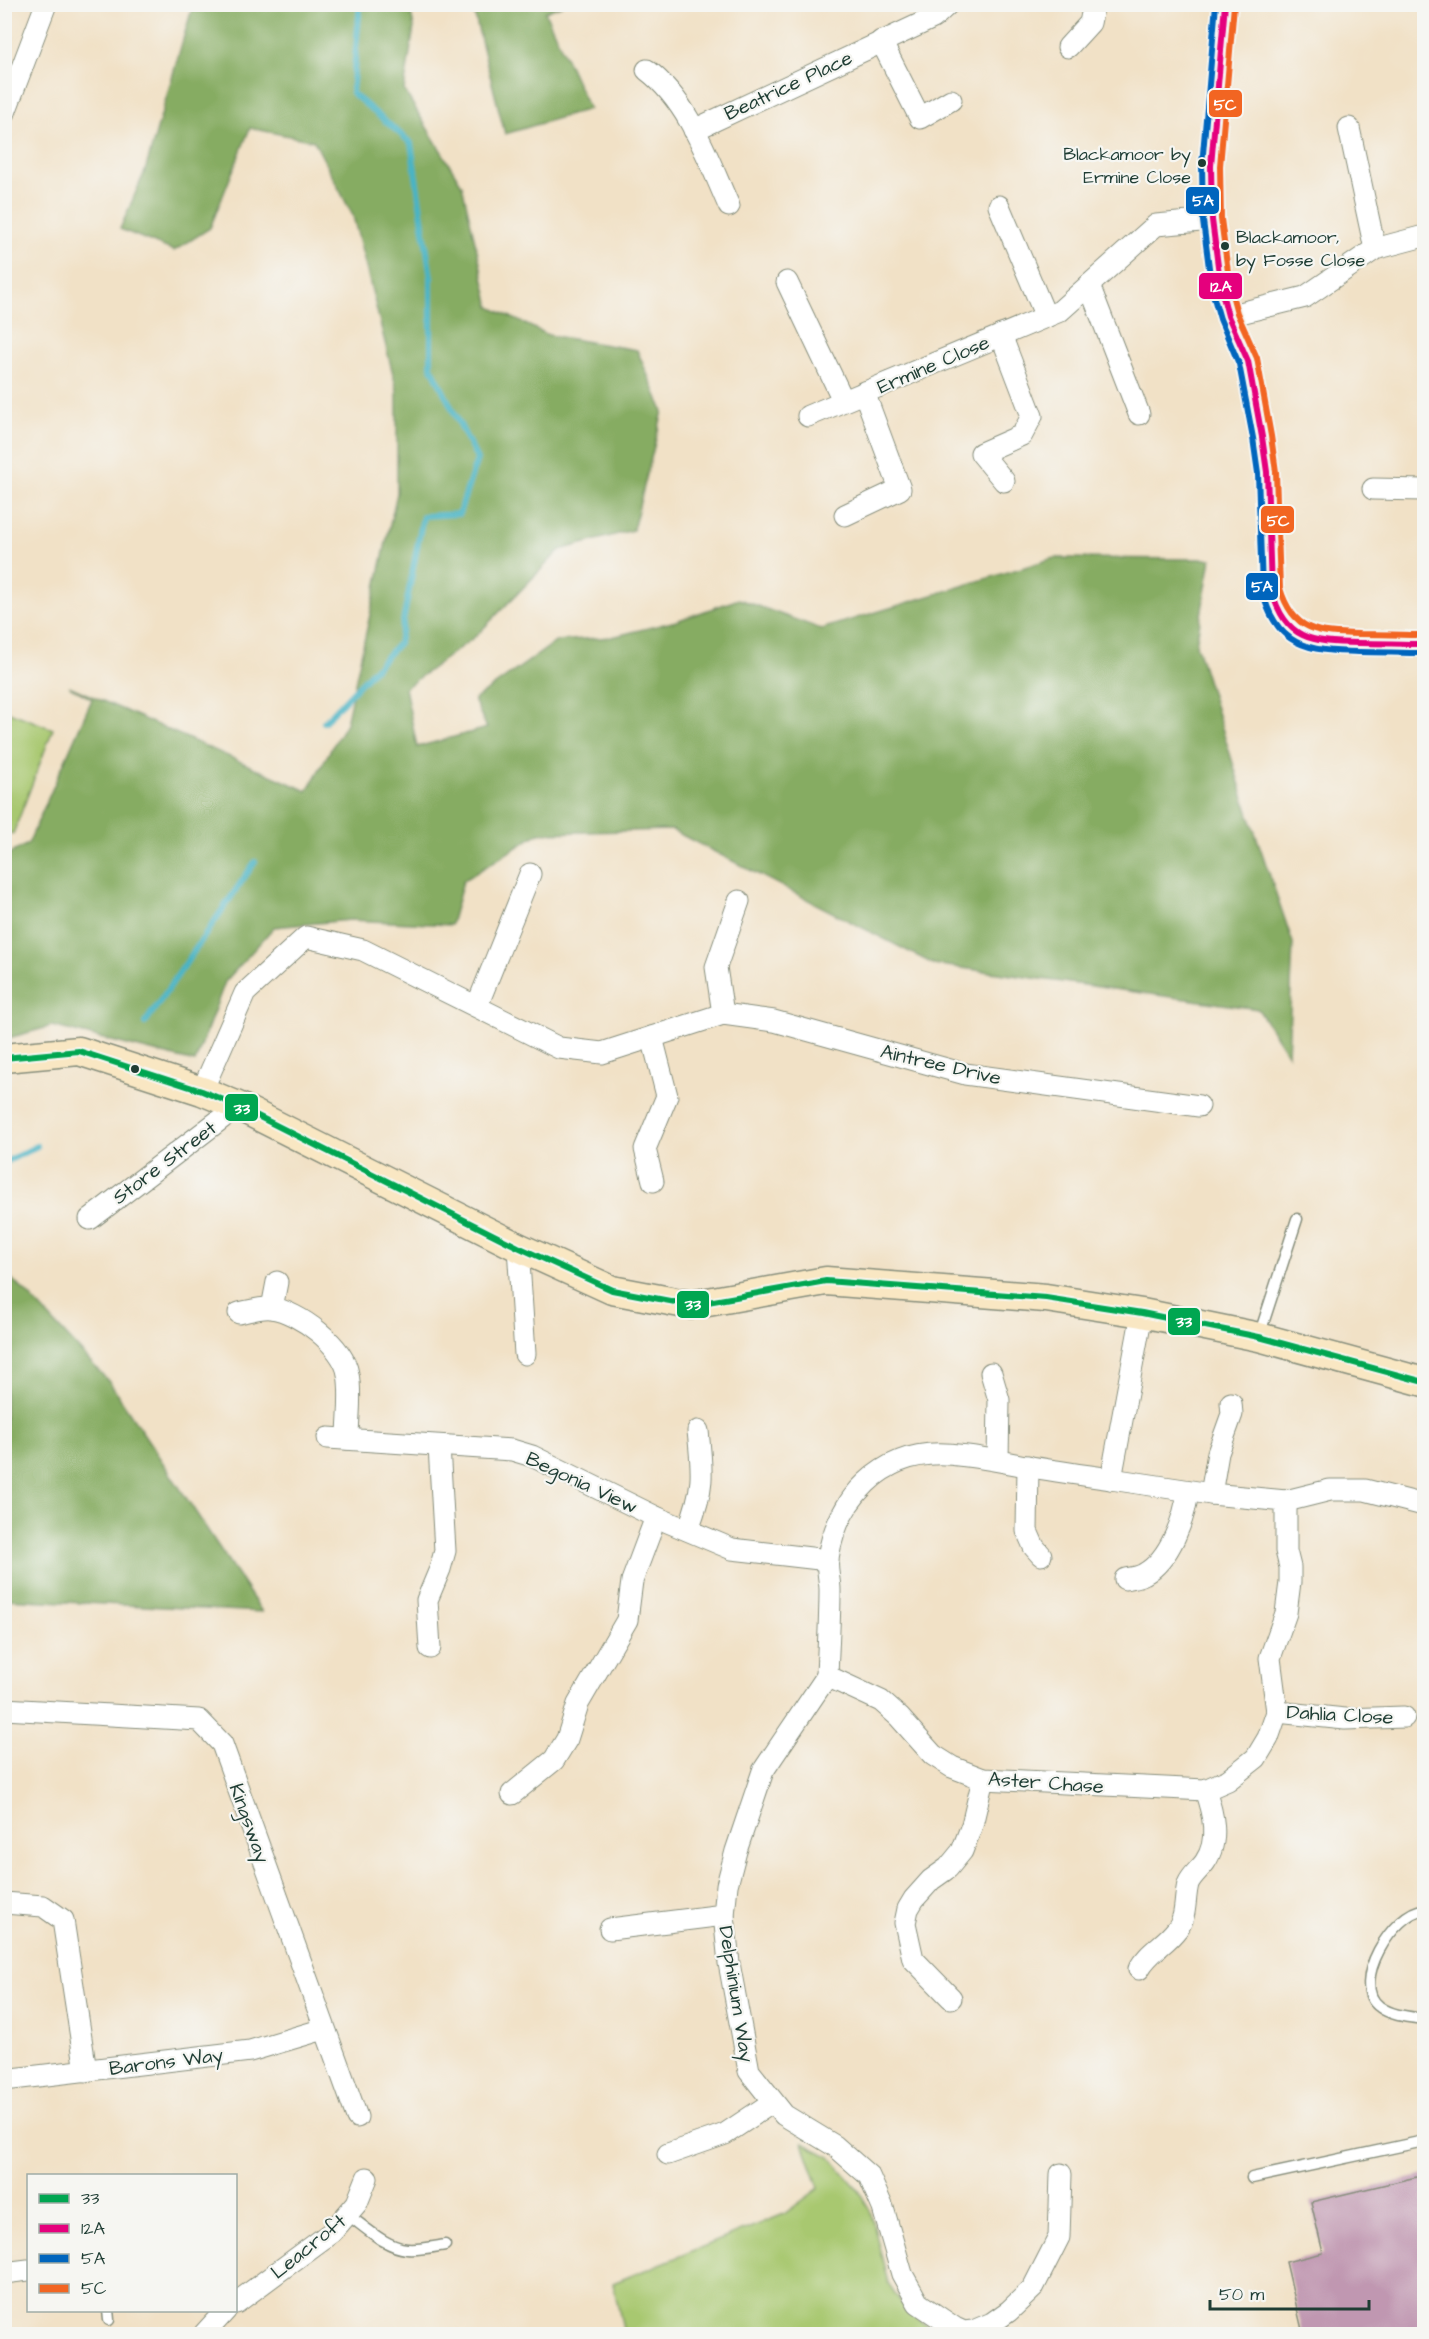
<svg xmlns="http://www.w3.org/2000/svg" width="1429" height="2339" font-family="'Architects Daughter',sans-serif">
	<rect width="100%" height="100%" fill="#f6f6f2"/>
	<filter id="ink" filterUnits="userSpaceOnUse"><feTurbulence type="fractalNoise" baseFrequency=".0167" numOctaves="2"/><feDisplacementMap in="SourceGraphic" scale="12" xChannelSelector="R" yChannelSelector="G"/><feConvolveMatrix kernelMatrix="1 2 1 2 8 2 1 2 1" color-interpolation-filters="sRGB"/></filter>
	<filter id="wash" filterUnits="userSpaceOnUse"><feTurbulence type="fractalNoise" baseFrequency=".008" numOctaves="4" result="noise"/><feDisplacementMap in="SourceGraphic" scale="24" xChannelSelector="R" yChannelSelector="G"/><feGaussianBlur stdDeviation="1.35" result="paint"/><feColorMatrix in="noise" values="0 0 0 0 0 0 0 0 0 0 0 0 0 0 0 0 0 1.4 0 .05"/><feComposite in="paint" operator="in"/></filter>
	<g filter="url(#wash)">
		<rect width="100%" height="100%" fill="#f1e1c6"/>
		<g fill="#a8c86f" stroke="#648252" stroke-width="1.5">
			<path d="M 4,710 L 53,729 L 13,834 L 5,831 Z"/>
			<path d="M 803,2143 L 830,2157 L 857,2188 L 870,2210 L 888,2283 L 906,2310 L 937,2334 L 624,2334 L 613,2283 L 784,2214 L 819,2188 Z"/>
		</g>
		<g fill="#86ac62" stroke="#52744b" stroke-width="1.5">
			<path d="M 193,5 L 409,5 L 414,27 L 404,90 L 462,185 L 490,307 L 548,335 L 637,350 L 663,411 L 633,530 L 560,550 L 476,636 L 405,688 L 417,747 L 487,728 L 474,700 L 557,641 L 612,637 L 676,621 L 739,599 L 821,629 L 1054,558 L 1211,559 L 1196,644 L 1249,815 L 1293,943 L 1288,1055 L 1258,1009 L 933,964 L 672,830 L 539,833 L 463,881 L 451,925 L 350,920 L 274,927 L 225,982 L 195,1062 L 52,1026 L 5,1039 L 5,856 L 28,844 L 92,699 L 69,686 L 307,791 L 346,723 L 397,493 L 397,390 L 353,216 L 314,141 L 250,128 L 210,228 L 174,251 L 120,229 L 145,171 Z"/>
			<path d="M 472,5 L 563,5 L 545,12 L 589,109 L 505,134 Z"/>
			<path d="M 5,1273 L 26,1292 L 110,1383 L 262,1612 L 5,1599 Z"/>
		</g>
		<g fill="none" stroke-linecap="round" stroke-linejoin="round">
			<g stroke="#48b4c5" stroke-width="6">
				<path d="M 324,722 L 399,643 L 423,516 L 459,514 L 477,459 L 431,366 L 431,278 L 411,143 L 352,93 L 360,4"/>
				<path d="M 145,1023 L 255,862"/>
				<path d="M 4,1163 L 37,1146"/>
			</g>
		</g>
		<g id="blocks">
			<path fill="#c097b1" d="M 1425,2175 L 1425,2334 L 1303,2334 L 1286,2262 L 1323,2253 L 1311,2202 Z"/>
		</g>
	</g>
	<g filter="url(#ink)">
		<use href="#blocks" fill-opacity="0" stroke="#888f7d" stroke-width="1.5"/>
		<g fill="none" stroke-linecap="round" stroke-linejoin="round">
			<g stroke="#888f7d" stroke-width="13">
				<g id="lane">
					<path d="M 1259,1336 L 1297,1219"/>
					<path d="M 1424,1910 C 1394,1911 1348,1985 1380,2007 C 1392,2016 1410,2017 1424,2019"/>
					<path d="M 1252,2178 L 1424,2141"/>
					<path d="M 348,2215 C 365,2227 385,2247 407,2249 C 420,2250 433,2247 445,2245"/>
					<path d="M 108,2310 L 109,2320"/>
				</g>
			</g>
			<g stroke="#888f7d" stroke-width="23">
				<g id="street">
					<path d="M 1225,4 L 1211,166 L 1212,220 L 1221,289 L 1228,316 L 1248,361 L 1262,437 L 1267,472 L 1271,589 C 1279,620 1290,633 1322,642 L 1424,644"/>
					<path d="M 881,41 L 920,118 L 951,100"/>
					<path d="M 1068,47 L 1090,23 L 1094,4"/>
					<path d="M 647,70 C 689,102 708,159 729,206"/>
					<path d="M 4,115 L 46,4"/>
					<path d="M 1349,128 L 1375,249"/>
					<path d="M 694,130 L 933,18 L 948,4"/>
					<path d="M 999,206 L 1046,317"/>
					<path d="M 787,282 L 843,400"/>
					<path d="M 1089,285 L 1139,414"/>
					<path d="M 1228,316 L 1305,297 L 1375,249 L 1424,236"/>
					<path d="M 1001,335 L 1032,416 L 1022,435 L 981,453 L 1004,481"/>
					<path d="M 808,416 L 1060,311 L 1156,225 L 1212,220"/>
					<path d="M 1373,489 L 1424,490"/>
					<path d="M 845,515 L 900,489 L 864,392"/>
					<path d="M 477,1006 L 530,874"/>
					<path d="M 723,1014 L 716,967 L 739,901"/>
					<path d="M 652,1037 L 667,1096 L 645,1149 L 653,1181"/>
					<path d="M 202,1091 L 245,993 L 306,937 L 363,950 L 559,1048 L 602,1053 L 723,1014 L 774,1021 L 965,1074 L 1199,1106"/>
					<path d="M 90,1219 L 238,1106"/>
					<path d="M 518,1247 L 525,1354"/>
					<path d="M 272,1308 L 277,1282"/>
					<path d="M 239,1313 C 249,1311 260,1307 271,1308 C 298,1311 344,1346 348,1374 C 352,1394 348,1418 348,1439"/>
					<path d="M 991,1373 L 999,1400 L 998,1460"/>
					<path d="M 328,1438 L 512,1450 L 532,1456 L 656,1517 L 732,1549 L 828,1560"/>
					<path d="M 1028,1466 L 1027,1531 L 1034,1547 L 1041,1555"/>
					<path d="M 1211,1494 L 1218,1453 L 1232,1414 L 1231,1403"/>
					<path d="M 1286,1501 L 1330,1490 L 1365,1490 L 1424,1505"/>
					<path d="M 688,1530 C 704,1488 703,1475 698,1431"/>
					<path d="M 1125,1579 C 1131,1578 1139,1577 1144,1574 C 1170,1560 1185,1517 1188,1491"/>
					<path d="M 430,1648 L 427,1600 L 440,1569 L 445,1551 L 439,1446"/>
					<path d="M 827,1676 L 763,1771 L 736,1851 L 727,1885 L 724,1915 L 729,1963 L 749,2071 L 784,2115 L 835,2146 L 869,2176 L 883,2208 L 902,2274 L 918,2303 L 955,2328 L 964,2332 L 973,2331 L 992,2323 L 1009,2311 L 1033,2288 L 1059,2237 L 1061,2174"/>
					<path d="M 827,1676 L 881,1701 L 899,1717 L 933,1755 L 952,1767 L 983,1779 L 1205,1790 L 1228,1780 L 1256,1758 L 1268,1738 L 1277,1712 L 1270,1658 L 1286,1613 L 1290,1582 L 1290,1567 L 1286,1551 L 1286,1501 L 1211,1494 L 1111,1479"/>
					<path d="M 827,1676 C 828,1648 830,1619 830,1590 C 830,1580 826,1569 828,1558 C 837,1499 882,1451 945,1454 C 972,1455 999,1461 1026,1466 C 1054,1471 1083,1475 1111,1479 L 1142,1313"/>
					<path d="M 4,1709 L 199,1720 L 222,1744 L 357,2117"/>
					<path d="M 1277,1712 L 1345,1719 L 1404,1717"/>
					<path d="M 512,1794 L 554,1760 L 567,1739 L 578,1704 L 627,1620 L 632,1581 L 656,1517"/>
					<path d="M 4,1903 L 43,1906 L 63,1920 L 86,2071"/>
					<path d="M 610,1929 L 724,1915"/>
					<path d="M 1139,1969 C 1148,1952 1165,1945 1177,1929 C 1187,1917 1184,1899 1188,1884 C 1191,1876 1200,1869 1205,1862 C 1220,1840 1213,1813 1205,1790"/>
					<path d="M 951,1998 L 913,1959 L 905,1923 L 908,1909 L 914,1899 L 931,1880 L 948,1868 L 962,1851 L 972,1825 L 983,1779"/>
					<path d="M 4,2080 L 250,2051 L 324,2029"/>
					<path d="M 668,2154 L 725,2134 L 773,2102"/>
					<path d="M 4,2273 L 28,2270"/>
					<path d="M 236,2303 L 332,2232 L 357,2203 L 367,2178"/>
					<path d="M 204,2334 L 226,2310"/>
				</g>
			</g>
			<g stroke="#888f7d" stroke-width="31">
				<path id="secondary" d="M 4,1058 L 79,1051 L 202,1091 L 238,1106 L 518,1247 L 612,1290 L 691,1305 L 826,1281 L 1046,1298 L 1142,1313 L 1259,1337 L 1424,1382"/>
			</g>
			<use href="#lane" stroke="#fff" stroke-width="10"/>
			<use href="#street" stroke="#fff" stroke-width="21"/>
			<use href="#secondary" stroke="#f9e7c3" stroke-width="28"/>
			<g stroke="#f6f6f2" stroke-width="10">
				<path id="bus-1" d="M 4,1058 L 79,1051 L 202,1091 L 238,1106 L 518,1247 L 612,1290 L 691,1305 L 826,1281 L 1046,1298 L 1142,1313 L 1259,1337 L 1424,1382"/>
			</g>
			<g stroke="#f6f6f2" stroke-width="10">
				<path id="bus-2" d="M 1225,4 L 1211,166 L 1212,220 L 1221,289 L 1228,316 L 1248,361 L 1262,437 L 1267,472 L 1271,589 C 1286,641 1311,642 1359,643 C 1381,643 1402,644 1424,644"/>
			</g>
			<g stroke="#f6f6f2" stroke-width="10">
				<path id="bus-3" d="M 1216,4 L 1202,165 L 1203,221 L 1212,291 L 1220,319 L 1239,364 L 1253,438 L 1258,473 L 1262,589 C 1275,647 1308,651 1359,652 C 1381,652 1402,653 1424,653"/>
			</g>
			<g stroke="#f6f6f2" stroke-width="10">
				<path id="bus-4" d="M 1234,5 L 1220,166 L 1221,219 L 1230,287 L 1237,313 L 1257,358 L 1271,436 L 1276,472 L 1280,588 C 1293,632 1318,633 1359,634 C 1381,634 1402,635 1424,635"/>
			</g>
			<use href="#bus-1" stroke="#00a651" stroke-width="6"/>
			<use href="#bus-2" stroke="#e5007d" stroke-width="6"/>
			<use href="#bus-3" stroke="#0065bd" stroke-width="6"/>
			<use href="#bus-4" stroke="#f26522" stroke-width="6"/>
		</g>
	</g>
	<g fill="#1f3d34" stroke="#f6f6f2" stroke-width="2">
		<circle cx="1202" cy="163" r="5"/>
		<circle cx="1225" cy="246" r="5"/>
		<circle cx="135" cy="1069" r="5"/>
	</g>
	<g text-anchor="middle" stroke-width="4.5" stroke-linejoin="round" paint-order="stroke">
		<g font-size="18" fill="#1f3d34" stroke="#f6f6f2" text-anchor="end">
			<text x="1191" y="160">Blackamoor by<tspan x="1191" dy="23">Ermine Close</tspan></text>
			<text x="1236" y="243" text-anchor="start">Blackamoor,<tspan x="1236" dy="23">by Fosse Close</tspan></text>
		</g>
		<g font-size="20" fill="#1f3d34" stroke="#f6f6f2">
			<text transform="translate(788 85) rotate(-25)" y="7">Beatrice Place</text>
			<text transform="translate(933 364) rotate(-23)" y="7">Ermine Close</text>
			<text transform="translate(941 1064) rotate(13)" y="7">Aintree Drive</text>
			<text transform="translate(164 1162) rotate(-37)" y="7">Store Street</text>
			<text transform="translate(582 1482) rotate(25)" y="7">Begonia View</text>
			<text transform="translate(1340 1714) rotate(3)" y="7">Dahlia Close</text>
			<text transform="translate(1046 1782) rotate(4)" y="7">Aster Chase</text>
			<text transform="translate(250 1823) rotate(70)" y="7">Kingsway</text>
			<text transform="translate(737 1994) rotate(81)" y="7">Delphinium Way</text>
			<text transform="translate(166 2061) rotate(-7)" y="7">Barons Way</text>
			<text transform="translate(308 2246) rotate(-39)" y="7">Leacroft</text>
		</g>
	</g>
	<g stroke="#f6f6f2" stroke-width="2">
		<rect x="1208" y="89" width="35" height="29" rx="6" fill="#f26522"/>
		<rect x="1185" y="186" width="35" height="29" rx="6" fill="#0065bd"/>
		<rect x="1198" y="272" width="45" height="28" rx="6" fill="#e5007d"/>
		<rect x="1260" y="505" width="35" height="29" rx="6" fill="#f26522"/>
		<rect x="1245" y="572" width="34" height="29" rx="6" fill="#0065bd"/>
		<rect x="224" y="1093" width="35" height="29" rx="6" fill="#00a651"/>
		<rect x="676" y="1290" width="34" height="29" rx="6" fill="#00a651"/>
		<rect x="1167" y="1307" width="34" height="29" rx="6" fill="#00a651"/>
	</g>
	<g font-size="16" text-anchor="middle" font-weight="bold" fill="#fff">
		<text x="1225" y="110">5C</text>
		<text x="1203" y="206">5A</text>
		<text x="1221" y="292">12A</text>
		<text x="1278" y="526">5C</text>
		<text x="1262" y="592">5A</text>
		<text x="242" y="1114">33</text>
		<text x="693" y="1310">33</text>
		<text x="1184" y="1327">33</text>
	</g>
	<rect width="1429" height="2339" fill="none" stroke="#f6f6f2" stroke-width="24"/>
	<rect x="27" y="2174" width="210" height="138" fill="#f6f6f2" stroke="#a0aca6" stroke-width="1.5"/>
	<rect x="39" y="2194" width="30" height="9" fill="#00a651" stroke="#a0aca6" stroke-width="1.5"/>
	<text x="81" y="2204" font-size="18" fill="#1f3d34">33</text>
	<rect x="39" y="2224" width="30" height="9" fill="#e5007d" stroke="#a0aca6" stroke-width="1.5"/>
	<text x="81" y="2234" font-size="18" fill="#1f3d34">12A</text>
	<rect x="39" y="2254" width="30" height="9" fill="#0065bd" stroke="#a0aca6" stroke-width="1.5"/>
	<text x="81" y="2264" font-size="18" fill="#1f3d34">5A</text>
	<rect x="39" y="2284" width="30" height="9" fill="#f26522" stroke="#a0aca6" stroke-width="1.5"/>
	<text x="81" y="2294" font-size="18" fill="#1f3d34">5C</text>
	<path d="M1210 2300v9h159v-9" fill="none" stroke="#1f3d34" stroke-width="3"/>
	<text x="1219" y="2300" font-size="18" fill="#1f3d34" stroke="#f6f6f2" stroke-width="4.5" paint-order="stroke">50 m</text>
</svg>
